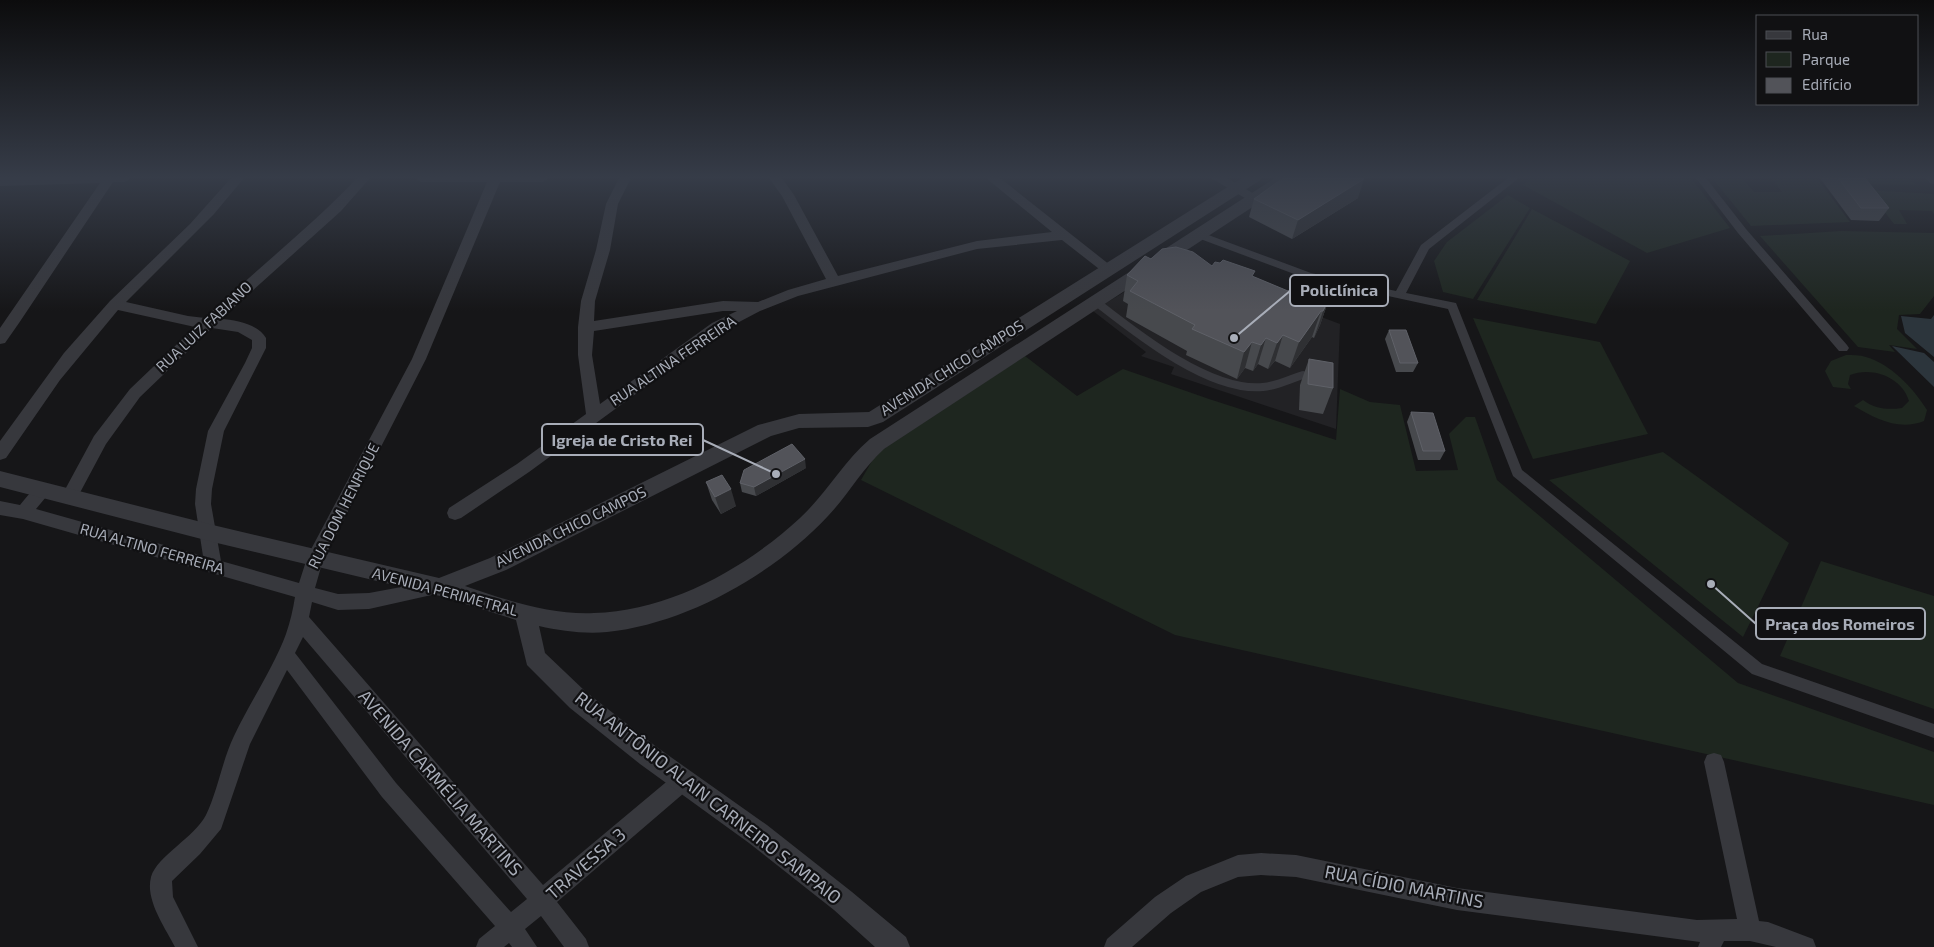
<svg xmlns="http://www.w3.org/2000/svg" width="1934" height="947" font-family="'Exo 2',sans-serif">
	<rect width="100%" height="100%" fill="#161618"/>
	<path fill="#222225" d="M 1174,262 L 1340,324 L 1336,429 L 1171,374 L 1174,367 L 1141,356 L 1146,352 L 1093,311 Z"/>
	<g fill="#1e261f">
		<path d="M 1532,178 L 1691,178 L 1730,228 L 1647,253 L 1523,185 Z"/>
		<path d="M 1712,178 L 1742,178 L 1754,192 L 1782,192 L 1771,178 L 1817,178 L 1850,222 L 1751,226 Z"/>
		<path d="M 1862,178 L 1910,178 L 1916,185 L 1866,184 Z"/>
		<path d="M 1868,190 L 1934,194 L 1934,214 L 1932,211 L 1899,210 L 1907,224 L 1894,224 Z"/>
		<path d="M 1508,195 L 1530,208 L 1473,299 L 1443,292 L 1434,261 L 1447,242 Z"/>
		<path d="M 1532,209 L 1630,261 L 1596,324 L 1477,300 Z"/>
		<path d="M 1841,231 L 1934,233 L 1934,296 L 1920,314 L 1899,315 L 1897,329 L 1917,349 L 1889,345 L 1895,352 L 1858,347 L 1760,236 Z"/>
		<path d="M 1473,318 L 1600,342 L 1648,434 L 1533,459 Z"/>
		<path d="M 1846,355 C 1852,355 1860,355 1866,357 C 1891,364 1914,389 1927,410 L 1924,421 C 1899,431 1876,419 1854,406 L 1863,400 C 1875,409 1888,410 1902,408 L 1909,401 C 1902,377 1872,366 1850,375 L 1848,384 L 1851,389 L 1833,387 L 1825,371 L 1831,361 Z"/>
		<path d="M 1025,356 L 1077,396 L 1123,369 L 1209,399 L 1336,440 L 1340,389 L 1370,402 L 1400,405 L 1416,471 L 1458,470 L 1449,434 L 1466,417 L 1475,417 L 1497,480 L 1738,683 L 1934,752 L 1934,805 L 1175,635 L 861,480 L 876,454 Z"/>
		<path d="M 1663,452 L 1789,543 L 1743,637 L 1549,480 Z"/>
		<path d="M 1821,561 L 1934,596 L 1934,709 L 1780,656 Z"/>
	</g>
	<g fill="#2c353c">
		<path d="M 1934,315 L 1934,357 L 1905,333 L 1901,316 L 1931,319 Z"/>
		<path d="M 1892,346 L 1924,353 L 1934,362 L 1934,387 Z"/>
	</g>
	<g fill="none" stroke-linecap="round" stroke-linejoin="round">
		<path stroke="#37383d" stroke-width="8" d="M 1095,301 C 1136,333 1209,392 1263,387 C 1276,386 1290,379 1303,375"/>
		<g fill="#37383d" fill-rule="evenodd">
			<path d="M 1508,178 L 1519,178 L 1429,249 L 1406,293 L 1456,303 L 1522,470 L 1762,664 L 1934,724 L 1934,738 L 1752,674 L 1513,476 L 1448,309 L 1305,278 L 1195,237 L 1194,235 L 1195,233 L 1203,233 L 1311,273 L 1396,291 L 1421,245 Z"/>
			<path d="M 1696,178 L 1706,178 L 1746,229 L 1847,345 L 1849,348 L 1847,351 L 1839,351 L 1738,233 Z"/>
		</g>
		<g fill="#37383d" fill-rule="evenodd">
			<path d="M 0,178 L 131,178 L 125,182 L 113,182 L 19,323 L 5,343 L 0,344 L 0,328 L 100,183 L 0,186 Z"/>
			<path d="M 231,178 L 244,178 L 214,214 L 126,302 L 188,316 L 205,318 C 255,270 310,228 357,178 L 370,178 L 341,211 L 221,319 C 236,320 258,324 266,338 L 266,348 L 224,431 L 212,489 L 211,504 L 221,561 L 299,583 L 308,555 L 412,359 L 487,182 L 421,182 L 415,178 L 549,178 L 543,182 L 500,182 L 426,359 L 323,560 L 315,588 L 338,594 L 369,593 L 439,580 L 445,582 L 448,587 L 445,592 L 369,609 L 338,610 L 312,602 L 309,617 L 543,885 L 677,773 L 684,770 L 691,773 L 694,780 L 691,787 L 557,902 L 586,939 L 589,947 L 564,947 L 541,916 L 525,929 L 537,947 L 512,947 L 509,943 L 504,947 L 476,947 L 479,939 L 495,926 L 382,797 L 287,670 L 250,744 L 221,829 L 200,854 L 172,881 L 173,897 L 198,947 L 175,947 C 165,927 145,900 151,877 C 157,856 195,837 206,815 C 218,790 222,761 234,736 C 250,702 273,669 286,634 C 290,622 293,610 295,597 L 23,519 L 0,515 L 0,501 L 20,505 C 28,496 36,482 49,486 L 51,491 L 36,509 L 203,556 L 195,504 L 196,489 L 208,431 L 245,363 L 252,348 L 252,340 L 238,332 L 212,328 L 140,397 L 106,444 L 75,502 L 69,504 L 63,502 L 61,497 L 94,436 L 130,389 L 195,327 L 118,310 L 60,380 L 6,458 L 0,460 L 0,441 L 64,353 L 110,301 L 190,224 ZM 303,637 L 527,899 L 511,912 L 396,783 L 295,653 Z"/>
			<path d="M 619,178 L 631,178 L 618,204 L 610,250 L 595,301 L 594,321 L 723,301 L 758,302 L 788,290 L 826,279 L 782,196 L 769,178 L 782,178 L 794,195 L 838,276 L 977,241 L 1052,232 L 986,178 L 1000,178 L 1115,269 L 1113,272 L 1103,272 L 1062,240 L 977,249 L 798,296 L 760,311 L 722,331 L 529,472 L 461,518 L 455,520 L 449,518 L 447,513 L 449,508 L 517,464 L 586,414 L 578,355 L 578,327 L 581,301 L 596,250 L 606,204 ZM 723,311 L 737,311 L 712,323 L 600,404 L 592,355 L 594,331 Z"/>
			<path d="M 1211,178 L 1227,178 L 1261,198 L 1255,202 L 1250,201 Z"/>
			<path d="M 1926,178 L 1934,178 L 1934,184 L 1930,183 Z"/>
			<path d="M 1714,753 L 1721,755 L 1724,762 L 1759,921 L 1768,922 L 1813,939 L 1816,947 L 1776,947 L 1750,941 L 1724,941 L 1721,947 L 1698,947 L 1700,942 L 1457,910 L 1296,877 L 1261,875 L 1238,877 L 1201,892 L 1171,913 L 1132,947 L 1104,947 L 1107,939 L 1155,897 L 1186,876 L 1238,855 L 1261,853 L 1296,855 L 1457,888 L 1697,920 L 1737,919 L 1704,762 L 1707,755 Z"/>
		</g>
		<path fill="#37383d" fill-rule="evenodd" d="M 1242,178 L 1261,178 L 1259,181 L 883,422 L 868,427 L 799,428 L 771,436 L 506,570 L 465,586 C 506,600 550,615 594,613 C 669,611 746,568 800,518 C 826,494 843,462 870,439 L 1275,178 L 1294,178 L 1292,181 L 884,449 C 862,469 848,495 828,516 C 774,574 686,624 607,632 C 584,634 561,631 539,626 L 545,653 L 586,692 L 658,748 L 767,825 L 852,892 L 906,937 L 910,947 L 875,947 L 834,910 L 749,843 L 640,764 L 570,708 L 527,665 L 516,620 L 440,596 L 217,543 L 0,487 L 0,471 L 217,526 L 439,578 L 490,558 L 758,425 L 799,414 L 869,412 Z"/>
	</g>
	<g fill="#47494d">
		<path d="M 1820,178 L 1865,178 L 1889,208 L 1879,221 L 1851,220 Z"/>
		<path d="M 1358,198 L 1292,239 L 1249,217 L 1254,199 Z"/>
		<path d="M 1151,259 L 1212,266 L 1253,277 L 1288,291 L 1329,299 L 1320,325 L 1314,338 L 1312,337 L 1290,368 L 1275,361 L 1268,369 L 1258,364 L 1253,371 L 1245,368 L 1237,379 L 1186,355 L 1187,351 L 1126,317 L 1128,304 L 1123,301 L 1127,275 Z"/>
		<path d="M 1389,330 L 1418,363 L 1413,372 L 1396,372 L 1385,339 Z"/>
		<path d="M 1309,359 L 1333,388 L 1323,414 L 1299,410 L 1300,385 Z"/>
		<path d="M 1411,412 L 1445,451 L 1440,460 L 1418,460 L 1407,422 Z"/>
		<path d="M 806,468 L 756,496 L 742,492 L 740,483 Z"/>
		<path d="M 706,482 L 736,506 L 721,514 L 712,500 Z"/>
	</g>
	<g fill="#2f3033">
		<path d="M 1364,179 L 1358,198 L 1292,239 L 1298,220 Z"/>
		<path d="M 1329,299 L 1320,325 L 1314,338 L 1323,311 Z"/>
		<path d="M 1321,311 L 1312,337 L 1290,368 L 1299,342 Z"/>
		<path d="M 1283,335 L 1275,361 L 1268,369 L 1277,343 Z"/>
		<path d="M 1266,338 L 1258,364 L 1253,371 L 1261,345 Z"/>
		<path d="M 1252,342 L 1245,368 L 1237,379 L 1244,352 Z"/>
		<path d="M 805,459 L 806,468 L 756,496 L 754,487 Z"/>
		<path d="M 731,489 L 736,506 L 721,514 L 715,497 Z"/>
	</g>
	<g fill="#525359" stroke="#5f6168">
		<path d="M 1283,178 L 1362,178 L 1364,179 L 1298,220 L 1254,199 Z"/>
		<path d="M 1838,178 L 1865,178 L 1889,208 L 1861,208 Z"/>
		<path d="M 1176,247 L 1193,252 L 1212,266 L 1215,262 L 1220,263 L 1223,260 L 1255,271 L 1252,276 L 1288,291 L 1293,287 L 1300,290 L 1303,287 L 1329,299 L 1323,311 L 1321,311 L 1299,342 L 1283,335 L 1277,343 L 1266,338 L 1261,345 L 1252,342 L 1244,352 L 1192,329 L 1195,325 L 1130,291 L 1138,281 L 1127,275 L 1145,256 L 1151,259 L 1162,249 Z"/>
		<path d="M 1389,330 L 1406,330 L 1418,363 L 1400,363 Z"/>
		<path d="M 1309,359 L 1333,363 L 1333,388 L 1308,384 Z"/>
		<path d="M 1411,412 L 1433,413 L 1445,451 L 1423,451 Z"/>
		<path d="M 792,444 L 805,459 L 754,487 L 740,483 L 744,470 Z"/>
		<path d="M 722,475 L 731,489 L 715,497 L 706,482 Z"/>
	</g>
	<linearGradient id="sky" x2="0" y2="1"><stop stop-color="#0c0c0d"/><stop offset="0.57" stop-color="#363c48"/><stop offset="1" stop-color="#363c48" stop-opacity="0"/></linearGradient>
	<rect width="1934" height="311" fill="url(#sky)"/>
	<g text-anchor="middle" stroke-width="4.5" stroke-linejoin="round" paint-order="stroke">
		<g font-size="15" fill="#a8adb8" stroke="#111113">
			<text transform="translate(204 327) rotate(-43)" y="5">RUA LUIZ FABIANO</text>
			<text transform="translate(673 361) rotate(-34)" y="5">RUA ALTINA FERREIRA</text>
			<text transform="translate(952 368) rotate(-32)" y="5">AVENIDA CHICO CAMPOS</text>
			<text transform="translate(344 506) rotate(-63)" y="5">RUA DOM HENRIQUE</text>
			<text transform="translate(571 527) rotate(-26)" y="5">AVENIDA CHICO CAMPOS</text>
			<text transform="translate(152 549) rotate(16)" y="5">RUA ALTINO FERREIRA</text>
			<text transform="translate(445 592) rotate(15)" y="5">AVENIDA PERIMETRAL</text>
		</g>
		<g font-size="18" fill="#a8adb8" stroke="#111113">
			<text transform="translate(440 783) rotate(49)" y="6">AVENIDA CARMÉLIA MARTINS</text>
			<text transform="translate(708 798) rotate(38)" y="6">RUA ANTÔNIO ALAIN CARNEIRO SAMPAIO</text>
			<text transform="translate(586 864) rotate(-41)" y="6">TRAVESSA 3</text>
			<text transform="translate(1404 887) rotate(11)" y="6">RUA CÍDIO MARTINS</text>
		</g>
	</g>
	<path fill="none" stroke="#a8adb8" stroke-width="2" d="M1234 338L1290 291M776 474L703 440M1711 584L1756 624"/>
	<g fill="#a8adb8" stroke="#111113" stroke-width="2">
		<circle cx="1234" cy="338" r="5"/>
		<circle cx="776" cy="474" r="5"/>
		<circle cx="1711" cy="584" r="5"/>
	</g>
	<g fill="#111113" stroke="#a8adb8" stroke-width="2">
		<rect x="1290" y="275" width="98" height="31" rx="5"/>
		<rect x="542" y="424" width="161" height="31" rx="5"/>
		<rect x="1756" y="608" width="169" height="31" rx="5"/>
	</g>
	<g font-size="16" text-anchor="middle" font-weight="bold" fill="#a8adb8">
		<text x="1339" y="296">Policlínica</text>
		<text x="622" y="446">Igreja de Cristo Rei</text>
		<text x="1840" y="630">Praça dos Romeiros</text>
	</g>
	<rect x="1756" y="15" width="162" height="90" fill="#111113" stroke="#4d4f55"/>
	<rect x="1766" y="31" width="25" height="8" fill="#37383d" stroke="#4d4f55"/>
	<text x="1802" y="40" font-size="15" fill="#a8adb8">Rua</text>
	<rect x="1766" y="52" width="25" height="15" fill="#1e261f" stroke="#4d4f55"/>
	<text x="1802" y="65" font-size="15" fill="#a8adb8">Parque</text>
	<rect x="1766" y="78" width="25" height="15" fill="#525359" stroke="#4d4f55"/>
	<text x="1802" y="90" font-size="15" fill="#a8adb8">Edifício</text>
</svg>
